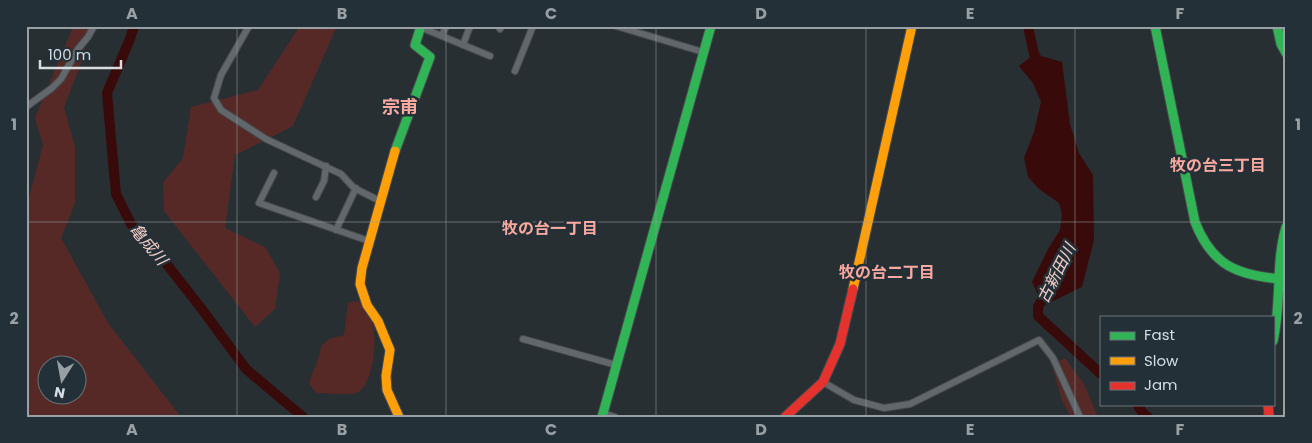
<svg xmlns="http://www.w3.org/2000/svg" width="1312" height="443" font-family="Poppins,'Noto Sans JP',sans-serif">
	<rect width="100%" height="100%" fill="#282f32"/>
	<g fill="#572926" fill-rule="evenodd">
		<path d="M 71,26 L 91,26 L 80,66 L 64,107 L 75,147 L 75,203 L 61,238 L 108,323 L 181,417 L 26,417 L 26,210 L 43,145 L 35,118 L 73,27 ZM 48,366 L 78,366 L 78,396 L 48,396 Z"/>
		<path d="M 300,26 L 337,26 L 293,126 L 235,155 L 225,228 L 265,247 L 280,273 L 275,309 L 255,327 L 164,211 L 163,183 L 183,158 L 191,107 L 258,90 Z"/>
		<path d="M 358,301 C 362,305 368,311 371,316 C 378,332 375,383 358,392 C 350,396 325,393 316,393 L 309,383 C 313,370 320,359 321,346 L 329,339 L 344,335 L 348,303 Z"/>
		<path d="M 1065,358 L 1084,384 L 1098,417 L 1071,417 L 1062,400 L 1052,365 Z"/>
	</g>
	<path fill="#390a0a" d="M 1034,54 L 1062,62 L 1070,124 L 1079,153 L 1093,175 L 1094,240 L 1082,287 L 1045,305 L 1041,301 L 1032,282 L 1048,249 L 1060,230 L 1062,214 L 1059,203 L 1039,189 L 1028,177 L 1024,158 L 1034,132 L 1041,102 L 1033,83 L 1019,66 Z"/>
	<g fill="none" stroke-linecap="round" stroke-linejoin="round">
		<g stroke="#390a0a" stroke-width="10">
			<path d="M 134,26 L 130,39 L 107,93 L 116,194 L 131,224 L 165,262 L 201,308 L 246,369 L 303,417"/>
			<path d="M 1029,31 L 1034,54 L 1040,65"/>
			<path d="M 1048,289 L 1038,307 L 1038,316 L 1101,374"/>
			<path d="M 1137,404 L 1142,412 L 1148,417"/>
		</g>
		<g stroke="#454a4e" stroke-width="8">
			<g id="street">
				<path d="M 249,26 L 221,75 L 214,98 L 221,110 L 266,139 L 341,174 L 354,188 L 380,201"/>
				<path d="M 616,26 L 703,52"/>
				<path d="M 420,27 L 490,56"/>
				<path d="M 500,29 L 502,26"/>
				<path d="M 442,36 L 446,26"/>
				<path d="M 463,45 L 470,26"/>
				<path d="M 515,71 L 533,26"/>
				<path d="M 26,107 L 52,88 L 61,79 L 78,49 L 88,37 L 94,26"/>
				<path d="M 274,173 L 259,203 L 369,241"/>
				<path d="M 316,197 L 324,181 L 326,166"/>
				<path d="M 336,230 L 356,188"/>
				<path d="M 523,339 L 616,365"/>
				<path d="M 823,382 L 854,400 L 884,408 L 910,404 L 1039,340 L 1053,358 L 1080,417"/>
				<path d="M 603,413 L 615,417"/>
			</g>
		</g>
		<g stroke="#454a4e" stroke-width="11">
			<g id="fast">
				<path d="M 1155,26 L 1195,222 C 1212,265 1236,275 1280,279"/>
				<path d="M 1277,26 L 1281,44 L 1286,53"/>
				<path d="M 395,151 L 430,57 L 415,45 L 421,26"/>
				<path d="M 1273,341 C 1282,303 1275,264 1286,227"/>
				<path d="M 602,417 L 711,26"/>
			</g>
		</g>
		<g stroke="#454a4e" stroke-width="11">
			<g id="slow">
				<path d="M 395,151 L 362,268 L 360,284 L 367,305 L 378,321 L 390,350 L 386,376 L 387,390 L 399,417"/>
				<path d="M 853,289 L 912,26"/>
			</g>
		</g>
		<g stroke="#454a4e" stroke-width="11">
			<g id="jam">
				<path d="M 1268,404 L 1269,417"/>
				<path d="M 785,417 L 823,382 L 840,344 L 853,289"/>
			</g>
		</g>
		<use href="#street" stroke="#61676a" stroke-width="6"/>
		<use href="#fast" stroke="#30b455" stroke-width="9"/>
		<use href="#slow" stroke="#ff9f0a" stroke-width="9"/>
		<use href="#jam" stroke="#e5322d" stroke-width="9"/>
	</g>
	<path fill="none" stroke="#98a0a4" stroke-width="1" stroke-opacity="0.55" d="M 237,26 L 237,417M 446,26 L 446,417M 656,26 L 656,417M 866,26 L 866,417M 1075,26 L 1075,417M 26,222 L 1286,222"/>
	<g text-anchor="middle" stroke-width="5" stroke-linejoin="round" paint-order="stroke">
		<g font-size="16" font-weight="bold" fill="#fba89f" stroke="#233037">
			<text x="1218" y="171">牧の台三丁目</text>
			<text x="550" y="234">牧の台一丁目</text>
			<text x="887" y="278">牧の台二丁目</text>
		</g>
		<g font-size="16" font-style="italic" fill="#f4cdc8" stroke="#233037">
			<text transform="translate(149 244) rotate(50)" y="6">亀成川</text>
			<text transform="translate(1056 273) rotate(-63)" y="6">古新田川</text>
		</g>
		<g font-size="18" font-weight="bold" fill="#fba89f" stroke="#233037">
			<text x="400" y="113">宗甫</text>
		</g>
	</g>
	<rect width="1312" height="443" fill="none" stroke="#233037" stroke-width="55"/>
	<rect x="1100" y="316" width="175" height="90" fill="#233037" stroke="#6a757b"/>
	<rect x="1110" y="332" width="25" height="8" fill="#30b455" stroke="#6a757b"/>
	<text x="1144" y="340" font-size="15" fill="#d5dde1">Fast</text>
	<rect x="1110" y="357" width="25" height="8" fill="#ff9f0a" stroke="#6a757b"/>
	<text x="1144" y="366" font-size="15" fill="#d5dde1">Slow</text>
	<rect x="1110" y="382" width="25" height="8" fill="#e5322d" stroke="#6a757b"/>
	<text x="1144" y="390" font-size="15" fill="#d5dde1">Jam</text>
	<g transform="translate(62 380) rotate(191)"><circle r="24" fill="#233037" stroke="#6a757b"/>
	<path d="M0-4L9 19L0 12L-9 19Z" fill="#98a0a4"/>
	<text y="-8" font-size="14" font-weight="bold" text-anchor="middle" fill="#d5dde1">N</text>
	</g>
	<path d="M40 60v8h81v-8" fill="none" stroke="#d5dde1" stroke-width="2.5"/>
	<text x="48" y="60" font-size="15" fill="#d5dde1" stroke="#233037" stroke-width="4" paint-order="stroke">100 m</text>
	<rect x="28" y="28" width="1256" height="388" fill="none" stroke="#98a0a4" stroke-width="2"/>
	<g font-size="16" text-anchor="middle" font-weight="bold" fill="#98a0a4">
		<text x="132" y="19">A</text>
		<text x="342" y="19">B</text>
		<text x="551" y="19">C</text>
		<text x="761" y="19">D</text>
		<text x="970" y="19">E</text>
		<text x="1180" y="19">F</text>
		<text x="14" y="130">1</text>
		<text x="1298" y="130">1</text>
		<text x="14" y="324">2</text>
		<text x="1298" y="324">2</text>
		<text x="132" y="435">A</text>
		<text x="342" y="435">B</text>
		<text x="551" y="435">C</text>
		<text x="761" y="435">D</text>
		<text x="970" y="435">E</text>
		<text x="1180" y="435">F</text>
	</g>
</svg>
